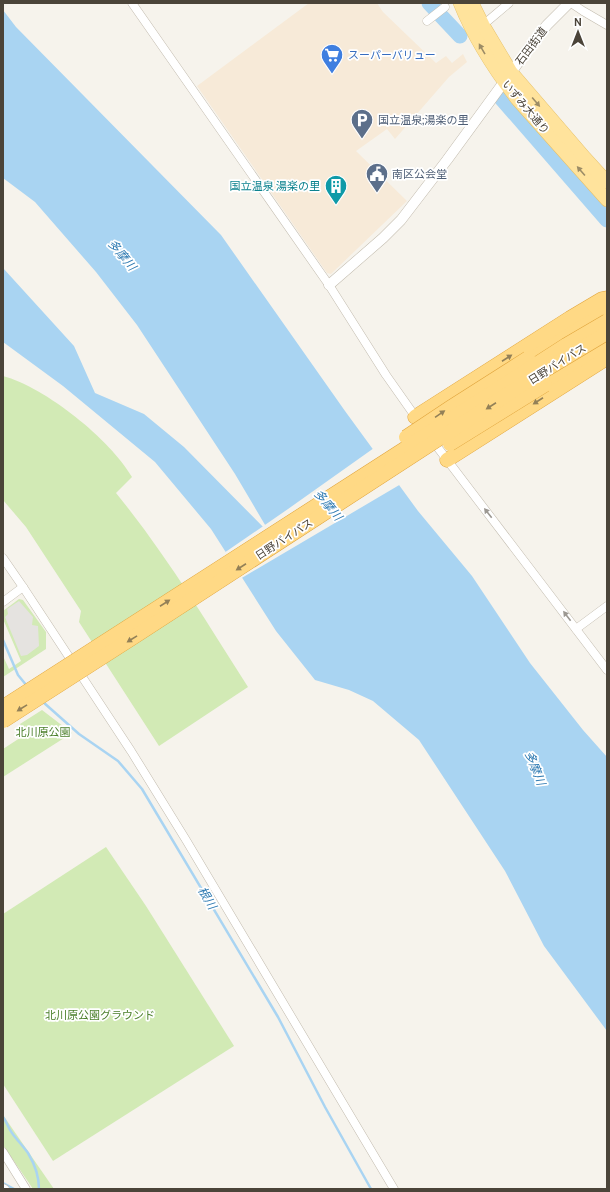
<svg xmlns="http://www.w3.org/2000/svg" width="610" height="1192" font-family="Cabin,'Noto Sans JP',sans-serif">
	<rect width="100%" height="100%" fill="#f6f3ec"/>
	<path fill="#f7ead8" d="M 309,3 L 377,3 L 383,12 L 436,63 L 446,56 L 452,63 L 463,54 L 467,62 L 449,77 L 395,139 L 387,129 L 356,151 L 407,201 L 331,274 L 327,273 L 197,86 Z"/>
	<g fill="#d2eab5">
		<path d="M 3,376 C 45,387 111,440 132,477 L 116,493 C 165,553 206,621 248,687 L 159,746 L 79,622 L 81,611 L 26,527 L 3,500 Z"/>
		<path d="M 19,599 L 23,600 L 46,632 L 46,649 L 3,677 L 3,656 L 9,669 L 21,661 L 3,619 L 3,611 Z"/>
		<path d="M 42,710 L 72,733 L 3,777 L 3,749 L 26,734 L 20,724 Z"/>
		<path d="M 106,847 L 146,906 L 234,1046 L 53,1161 L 3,1084 L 3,914 Z"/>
		<path d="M 3,1115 L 54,1189 L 33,1189 L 3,1145 Z"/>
	</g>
	<path fill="#e5e3e0" d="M 19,601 L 33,617 L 32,625 L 38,626 L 39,646 L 27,655 L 21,656 L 5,617 L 8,614 L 7,609 Z"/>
	<path fill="#a9d4f2" d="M 3,10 L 16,27 L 221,235 L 345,411 L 418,511 L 472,576 L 530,663 L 583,730 L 607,757 L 607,1031 L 544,946 L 505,871 L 419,740 L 373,701 L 349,690 L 315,680 L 276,631 L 211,529 L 155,462 L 63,386 L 3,342 L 3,268 L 74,346 L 95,393 L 144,414 L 184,447 L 271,535 L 235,474 L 137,325 L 96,272 L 35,202 L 3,178 Z"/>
	<path fill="#f6f3ec" d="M 374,448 L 401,484 L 240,579 L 224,553 L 288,509 Z"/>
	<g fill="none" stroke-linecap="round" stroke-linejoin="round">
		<g stroke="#a9d4f2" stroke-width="2.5">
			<path d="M 3,640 L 18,675 L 27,686"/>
			<path d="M 43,702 L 79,734 L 118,761 L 142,789 L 278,1017 L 325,1107 L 371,1189"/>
			<path d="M 3,1117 C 7,1122 8,1128 12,1133 C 17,1140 23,1146 28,1153 C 34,1163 39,1177 39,1189"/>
			<path d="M 3,1183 L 14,1189"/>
		</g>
		<g stroke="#a9d4f2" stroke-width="15">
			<path d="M 429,3 L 460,36"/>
			<path d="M 500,97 L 607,220"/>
		</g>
		<g stroke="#c2bbae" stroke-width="9">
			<g id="minor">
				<path d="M 132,3 L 329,285 L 386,375 L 417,419"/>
				<path d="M 571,3 L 583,11 L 607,25"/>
				<path d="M 427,21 L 445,7"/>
				<path d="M 483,25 L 509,3"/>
				<path d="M 432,440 L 607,670"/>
				<path d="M 3,558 L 23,587 L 131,751 L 186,840 L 394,1189"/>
				<path d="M 3,602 L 23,587"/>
				<path d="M 576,629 L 607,606"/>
				<path d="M 3,1152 L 26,1189"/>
				<path d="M 3,1188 L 5,1189"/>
			</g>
		</g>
		<g stroke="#c2bbae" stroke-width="11">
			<path id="tertiary" d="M 329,285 L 383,238 L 401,220 L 447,160 L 534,41 L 547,25 L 569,3"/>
		</g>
		<g stroke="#e6c16a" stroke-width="14">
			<g id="primary">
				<path d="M 460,3 C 474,38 494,69 517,99 L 607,200"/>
				<path d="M 472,3 L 483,25 L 511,72 L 585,158 L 607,182"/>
			</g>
		</g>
		<g stroke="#e0a43c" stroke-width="15">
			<g id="trunk">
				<path d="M 528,358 L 607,309"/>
				<path d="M 545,385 L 607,345"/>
				<path d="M 415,417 L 570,318 L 602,299 L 607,298"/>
				<path d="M 447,460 L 607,358"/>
			</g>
		</g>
		<use href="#minor" stroke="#fff" stroke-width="8"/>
		<use href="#tertiary" stroke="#fff" stroke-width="10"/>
		<use href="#primary" stroke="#ffe39c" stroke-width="13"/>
		<use href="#trunk" stroke="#ffd985" stroke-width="14"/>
		<g stroke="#e0a43c" stroke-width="15" stroke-linecap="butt">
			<g id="trunk-bridge">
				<path d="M 406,437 L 451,407 L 528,358"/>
				<path d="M 450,444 L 545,385"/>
				<path d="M 3,707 L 566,345 L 607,321"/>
				<path d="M 3,721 L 137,635 L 537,375 L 607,333"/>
			</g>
		</g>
		<use href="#trunk-bridge" stroke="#ffd985" stroke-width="14"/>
	</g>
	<defs><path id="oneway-solid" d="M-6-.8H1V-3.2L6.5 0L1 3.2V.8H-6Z"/></defs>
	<g fill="#9c8c66">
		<use href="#oneway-solid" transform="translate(482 49) rotate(-120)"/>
		<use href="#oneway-solid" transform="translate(536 102) rotate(50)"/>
		<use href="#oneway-solid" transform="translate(581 171) rotate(-131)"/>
	</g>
	<g fill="#938057">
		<use href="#oneway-solid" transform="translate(507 358) rotate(-33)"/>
		<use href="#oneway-solid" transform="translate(538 401) rotate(147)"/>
		<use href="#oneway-solid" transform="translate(491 406) rotate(147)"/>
		<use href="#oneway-solid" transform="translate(440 414) rotate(-34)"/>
		<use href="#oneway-solid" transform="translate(241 567) rotate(147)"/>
		<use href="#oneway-solid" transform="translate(165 603) rotate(-33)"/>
		<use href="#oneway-solid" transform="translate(132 639) rotate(148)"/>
		<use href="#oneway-solid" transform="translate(22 708) rotate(148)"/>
	</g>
	<g fill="#9c9892">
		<use href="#oneway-solid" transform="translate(488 513) rotate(-128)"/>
		<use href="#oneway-solid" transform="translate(567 616) rotate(-127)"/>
	</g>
	<defs>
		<g id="supermarket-pin" transform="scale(1.15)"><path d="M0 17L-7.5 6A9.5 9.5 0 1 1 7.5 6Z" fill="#3f7fe0" stroke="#fff"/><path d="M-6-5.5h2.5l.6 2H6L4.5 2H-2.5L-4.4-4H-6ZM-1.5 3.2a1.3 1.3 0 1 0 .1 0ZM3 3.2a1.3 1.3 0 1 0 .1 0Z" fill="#fff"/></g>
		<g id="parking-pin" transform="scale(1.15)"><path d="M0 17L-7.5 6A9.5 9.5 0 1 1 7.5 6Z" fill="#5c6f8a" stroke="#fff"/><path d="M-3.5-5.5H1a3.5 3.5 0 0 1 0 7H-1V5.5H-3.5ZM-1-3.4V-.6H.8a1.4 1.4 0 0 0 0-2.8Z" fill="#fff"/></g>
		<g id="civic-pin" transform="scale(1.15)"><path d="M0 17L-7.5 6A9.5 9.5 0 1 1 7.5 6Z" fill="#5c6f8a" stroke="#fff"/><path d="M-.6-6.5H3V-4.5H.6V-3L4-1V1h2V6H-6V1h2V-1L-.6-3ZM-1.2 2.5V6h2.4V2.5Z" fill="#fff"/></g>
		<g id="building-pin" transform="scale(1.15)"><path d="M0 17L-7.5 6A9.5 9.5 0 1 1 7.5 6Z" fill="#0f9aa8" stroke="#fff"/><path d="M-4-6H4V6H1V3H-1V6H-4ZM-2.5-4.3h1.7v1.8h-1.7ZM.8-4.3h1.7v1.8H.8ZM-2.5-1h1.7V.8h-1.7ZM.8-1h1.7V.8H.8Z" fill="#fff"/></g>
	</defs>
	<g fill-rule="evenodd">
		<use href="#supermarket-pin" x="332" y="55"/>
		<use href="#parking-pin" x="362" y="120"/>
		<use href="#civic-pin" x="377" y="174"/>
		<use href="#building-pin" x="336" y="186"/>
	</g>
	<g text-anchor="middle" stroke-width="3.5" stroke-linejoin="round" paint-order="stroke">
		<g font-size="11" fill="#4b4439" stroke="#fff">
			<text transform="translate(531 46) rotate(-53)" y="4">石田街道</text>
			<text transform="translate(526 107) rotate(50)" y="4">いずみ大通り</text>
			<text transform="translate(557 364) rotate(-32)" y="4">日野バイパス</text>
			<text transform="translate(284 539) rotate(-33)" y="4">日野バイパス</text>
		</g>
		<g font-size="11" fill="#366cbe" stroke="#fff" text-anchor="start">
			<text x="348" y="59">スーパーバリュー</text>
		</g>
		<g font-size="11" fill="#4e5e75" stroke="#fff" text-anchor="start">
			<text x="378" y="124">国立温泉;湯楽の里</text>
			<text x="392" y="178">南区公会堂</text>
		</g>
		<g font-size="11" fill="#0d838f" stroke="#fff" text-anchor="end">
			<text x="320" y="190">国立温泉 湯楽の里</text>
		</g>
		<g font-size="11" fill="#4a7f2a" stroke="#fff">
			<text x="43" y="736">北川原公園</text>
			<text x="100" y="1019">北川原公園グラウンド</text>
		</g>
		<g font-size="12" font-style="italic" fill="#2e7ab2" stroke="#fff">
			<text transform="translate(122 255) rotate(50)" y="4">多摩川</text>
			<text transform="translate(328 505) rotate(50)" y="4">多摩川</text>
			<text transform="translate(535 768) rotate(69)" y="4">多摩川</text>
			<text transform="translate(207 898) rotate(59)" y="4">根川</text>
		</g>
	</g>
	<rect width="610" height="1192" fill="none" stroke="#4b4439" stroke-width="8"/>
	<g transform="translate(578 32)" stroke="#ffffff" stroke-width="3" paint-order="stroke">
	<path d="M0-3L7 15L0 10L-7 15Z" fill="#4b4439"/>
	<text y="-6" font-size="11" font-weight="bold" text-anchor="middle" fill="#4b4439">N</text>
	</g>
</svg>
